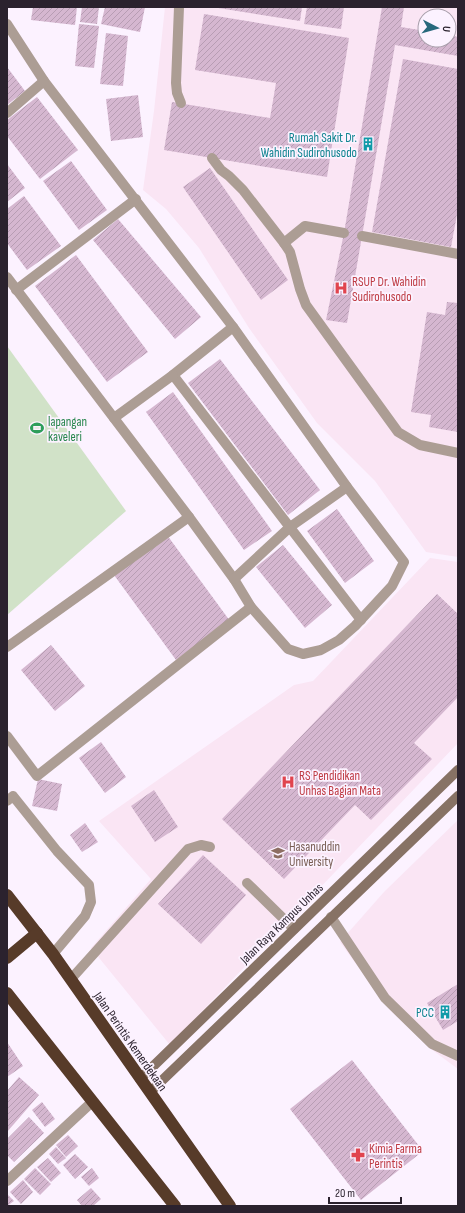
<svg xmlns="http://www.w3.org/2000/svg" width="465" height="1213" font-family="'Sofia Sans Condensed',sans-serif">
	<defs>
		<pattern id="building-hatch" width="6" height="6" patternUnits="userSpaceOnUse"><rect width="6" height="6" fill="#d5b7d0"/><path d="M-1 1l2-2M0 6l6-6M5 7l2-2" fill="none" stroke="#b79db3"/></pattern>
	</defs>
	<rect width="100%" height="100%" fill="#fcf2ff"/>
	<g fill="#fae5f4" fill-rule="evenodd">
		<path d="M 165,7 L 458,7 L 458,557 L 426,552 L 375,481 L 317,423 L 249,328 L 199,248 L 166,209 L 143,190 L 154,111 ZM 425,16 L 449,16 L 449,40 L 425,40 Z"/>
		<path d="M 430,558 L 458,562 L 458,743 L 170,1045 L 91,948 L 151,879 L 99,821 L 294,685 L 313,681 Z"/>
		<path d="M 458,820 L 458,1069 L 431,1049 L 389,1009 L 340,942 L 384,892 Z"/>
	</g>
	<path fill="#d1e2c8" d="M 7,346 L 126,511 L 7,615 Z"/>
	<g fill="url(#building-hatch)">
		<path d="M 33,7 L 77,7 L 75,25 L 31,20 Z"/>
		<path d="M 82,7 L 99,7 L 97,24 L 80,22 Z"/>
		<path d="M 105,7 L 145,7 L 140,32 L 101,24 Z"/>
		<path d="M 212,7 L 302,7 L 300,21 Z"/>
		<path d="M 307,7 L 344,7 L 341,29 L 304,24 Z"/>
		<path d="M 382,7 L 404,7 L 401,27 L 425,31 L 425,40 L 449,40 L 449,35 L 458,37 L 458,56 L 395,45 L 347,323 L 326,320 L 344,233 Z"/>
		<path d="M 204,14 L 349,38 L 327,177 L 164,150 L 172,102 L 270,118 L 276,83 L 195,70 Z"/>
		<path d="M 79,24 L 99,26 L 94,68 L 75,66 Z"/>
		<path d="M 106,33 L 128,36 L 123,86 L 100,84 Z"/>
		<path d="M 403,59 L 458,69 L 458,209 L 451,247 L 372,232 Z"/>
		<path d="M 7,67 L 25,91 L 7,105 Z"/>
		<path d="M 138,95 L 143,137 L 111,141 L 106,99 Z"/>
		<path d="M 37,97 L 78,150 L 40,179 L 7,136 L 7,120 Z"/>
		<path d="M 71,161 L 107,210 L 79,230 L 43,181 Z"/>
		<path d="M 7,164 L 25,188 L 7,202 Z"/>
		<path d="M 210,168 L 288,280 L 261,300 L 183,187 Z"/>
		<path d="M 24,196 L 61,246 L 27,270 L 7,243 L 7,209 Z"/>
		<path d="M 118,219 L 201,317 L 175,339 L 93,240 Z"/>
		<path d="M 76,255 L 148,352 L 107,382 L 35,286 Z"/>
		<path d="M 447,302 L 458,303 L 458,432 L 429,427 L 431,415 L 411,412 L 427,312 L 445,315 Z"/>
		<path d="M 220,359 L 320,490 L 288,515 L 188,383 Z"/>
		<path d="M 173,392 L 272,531 L 244,550 L 146,412 Z"/>
		<path d="M 337,509 L 374,561 L 345,583 L 307,531 Z"/>
		<path d="M 167,535 L 230,621 L 176,660 L 114,575 Z"/>
		<path d="M 283,545 L 332,605 L 305,628 L 256,567 Z"/>
		<path d="M 437,594 L 458,614 L 458,697 L 414,743 L 432,759 L 371,820 L 355,805 L 284,879 L 222,819 Z"/>
		<path d="M 51,645 L 85,686 L 55,711 L 21,670 Z"/>
		<path d="M 101,742 L 126,777 L 105,793 L 79,758 Z"/>
		<path d="M 38,779 L 62,784 L 57,811 L 32,806 Z"/>
		<path d="M 154,790 L 178,827 L 155,842 L 131,806 Z"/>
		<path d="M 85,823 L 98,842 L 82,852 L 70,835 Z"/>
		<path d="M 203,855 L 246,895 L 201,944 L 158,904 Z"/>
		<path d="M 458,984 L 458,1021 L 443,1030 L 427,1003 Z"/>
		<path d="M 7,1042 L 23,1066 L 7,1077 Z"/>
		<path d="M 352,1060 L 423,1151 L 361,1200 L 290,1109 Z"/>
		<path d="M 19,1077 L 39,1095 L 7,1132 L 7,1091 Z"/>
		<path d="M 42,1102 L 55,1119 L 45,1127 L 32,1110 Z"/>
		<path d="M 29,1117 L 44,1133 L 14,1162 L 7,1155 L 7,1139 Z"/>
		<path d="M 68,1135 L 78,1146 L 66,1157 L 56,1145 Z"/>
		<path d="M 56,1147 L 66,1158 L 58,1164 L 49,1154 Z"/>
		<path d="M 75,1154 L 88,1167 L 75,1179 L 63,1165 Z"/>
		<path d="M 48,1158 L 61,1173 L 51,1182 L 37,1167 Z"/>
		<path d="M 35,1168 L 51,1184 L 40,1195 L 24,1179 Z"/>
		<path d="M 92,1168 L 99,1178 L 89,1186 L 81,1177 Z"/>
		<path d="M 23,1180 L 33,1192 L 21,1204 L 10,1192 Z"/>
		<path d="M 91,1188 L 101,1199 L 93,1206 L 82,1206 L 77,1200 Z"/>
		<path d="M 8,1195 L 14,1201 L 7,1206 L 7,1196 Z"/>
	</g>
	<g fill="none" stroke-linecap="round" stroke-linejoin="round">
		<g stroke="#ac9d94" stroke-width="10">
			<path d="M 179,7 L 176,83 L 177,93 L 181,103"/>
			<path d="M 212,158 L 221,170 L 229,176 L 243,190 L 284,243 L 290,252 L 300,289 L 306,305 L 398,432 L 420,445 L 458,453"/>
			<path d="M 362,236 L 458,254"/>
			<path d="M 284,243 L 305,226 L 344,233"/>
			<path d="M 7,647 L 189,517"/>
			<path d="M 7,736 L 37,776 L 251,607"/>
			<path d="M 7,801 L 13,796 L 57,851 L 89,885 L 91,902 L 85,916 L 53,954"/>
			<path d="M 247,883 L 294,929"/>
			<path d="M 331,917 L 385,998 L 432,1044 L 458,1056"/>
			<path d="M 71,979 L 188,849 L 201,845 L 210,847"/>
		</g>
		<g stroke="#ac9d94" stroke-width="10">
			<path d="M 7,24 L 44,81 L 233,327 L 347,487 L 404,562 L 392,586 L 355,626 L 339,640 L 321,650 L 303,654 L 288,649 L 251,607 L 234,579 L 189,517 L 7,277"/>
			<path d="M 7,113 L 44,81"/>
			<path d="M 16,290 L 136,199"/>
			<path d="M 233,327 L 173,375 L 361,620"/>
			<path d="M 114,418 L 173,375"/>
			<path d="M 234,579 L 290,527 L 347,487"/>
			<path d="M 7,1181 L 92,1102"/>
		</g>
		<g stroke="#877265" stroke-width="10">
			<path d="M 140,1079 L 458,770"/>
			<path d="M 150,1092 L 458,796"/>
		</g>
		<g stroke="#573b29" stroke-width="12">
			<path d="M 7,895 L 53,954 L 230,1206"/>
			<path d="M 7,958 L 37,933"/>
			<path d="M 7,993 L 175,1206"/>
		</g>
	</g>
	<defs>
		<g id="building-bare" transform="scale(1.08)"><path d="M-4-6H4V6H1V3H-1V6H-4ZM-2.5-4.3h1.7v1.8h-1.7ZM.8-4.3h1.7v1.8H.8ZM-2.5-1h1.7V.8h-1.7ZM.8-1h1.7V.8H.8Z" fill="#0f9aa8" stroke="#fcf2ff" stroke-width="2.5" paint-order="stroke"/></g>
		<g id="hospital-bare" transform="scale(1.08)"><path d="M-5-5h3v3.5h4V-5h3V5h-3V1.5h-4V5h-3Z" fill="#e0444e" stroke="#fcf2ff" stroke-width="2.5" paint-order="stroke"/></g>
		<g id="stadium-bare" transform="scale(1.08)"><path d="M0-5a6.5 5 0 1 0 0 10a6.5 5 0 1 0 0-10ZM-3.5-1.8h7v3.6h-7Z" fill="#2e9e5b" stroke="#fcf2ff" stroke-width="2.5" paint-order="stroke"/></g>
		<g id="university-bare" transform="scale(1.08)"><path d="M0-5L7-2L0 1L-7-2ZM-4 1L0 2.5L4 1V4Q0 6-4 4Z" fill="#8d6e63" stroke="#fcf2ff" stroke-width="2.5" paint-order="stroke"/></g>
		<g id="pharmacy-bare" transform="scale(1.08)"><path d="M-2-6h4v4h4v4h-4v4h-4v-4h-4v-4h4Z" fill="#e0444e" stroke="#fcf2ff" stroke-width="2.5" paint-order="stroke"/></g>
	</defs>
	<g fill-rule="evenodd">
		<use href="#building-bare" x="368" y="144"/>
		<use href="#hospital-bare" x="341" y="288"/>
		<use href="#stadium-bare" x="37" y="428"/>
		<use href="#hospital-bare" x="288" y="782"/>
		<use href="#university-bare" x="278" y="853"/>
		<use href="#building-bare" x="445" y="1012"/>
		<use href="#pharmacy-bare" x="358" y="1155"/>
	</g>
	<g text-anchor="middle" stroke-width="3.5" stroke-linejoin="round" paint-order="stroke">
		<g font-size="13" fill="#0d838f" stroke="#fcf2ff" text-anchor="end">
			<text x="357" y="142">Rumah Sakit Dr.<tspan x="357" dy="15">Wahidin Sudirohusodo</tspan></text>
			<text x="434" y="1017">PCC</text>
		</g>
		<g font-size="13" fill="#be3a42" stroke="#fcf2ff" text-anchor="start">
			<text x="352" y="286">RSUP Dr. Wahidin<tspan x="352" dy="15">Sudirohusodo</tspan></text>
			<text x="299" y="780">RS Pendidikan<tspan x="299" dy="15">Unhas Bagian Mata</tspan></text>
			<text x="369" y="1153">Kimia Farma<tspan x="369" dy="15">Perintis</tspan></text>
		</g>
		<g font-size="13" fill="#27864d" stroke="#fcf2ff" text-anchor="start">
			<text x="48" y="426">lapangan<tspan x="48" dy="15">kaveleri</tspan></text>
		</g>
		<g font-size="13" fill="#785e54" stroke="#fcf2ff" text-anchor="start">
			<text x="289" y="851">Hasanuddin<tspan x="289" dy="15">University</tspan></text>
		</g>
		<g font-size="13" fill="#2b222e" stroke="#fcf2ff">
			<text transform="translate(281 923) rotate(-44)" y="5">Jalan Raya Kampus Unhas</text>
			<text transform="translate(131 1041) rotate(55)" y="5">Jalan Perintis Kemerdekaan</text>
		</g>
	</g>
	<rect width="465" height="1213" fill="none" stroke="#2b222e" stroke-width="16"/>
	<g transform="translate(437 28) rotate(96)"><circle r="19" fill="#fcf2ff" stroke="#a89fab"/>
	<path d="M0-3L7 15L0 10L-7 15Z" fill="#27687c"/>
	<text y="-6" font-size="11" font-weight="bold" text-anchor="middle" fill="#2b222e">U</text>
	</g>
	<path d="M329 1197v6h72v-6" fill="none" stroke="#2b222e" stroke-width="2"/>
	<text x="335" y="1197" font-size="12" fill="#2b222e" stroke="#fcf2ff" stroke-width="3" paint-order="stroke">20 m</text>
</svg>
